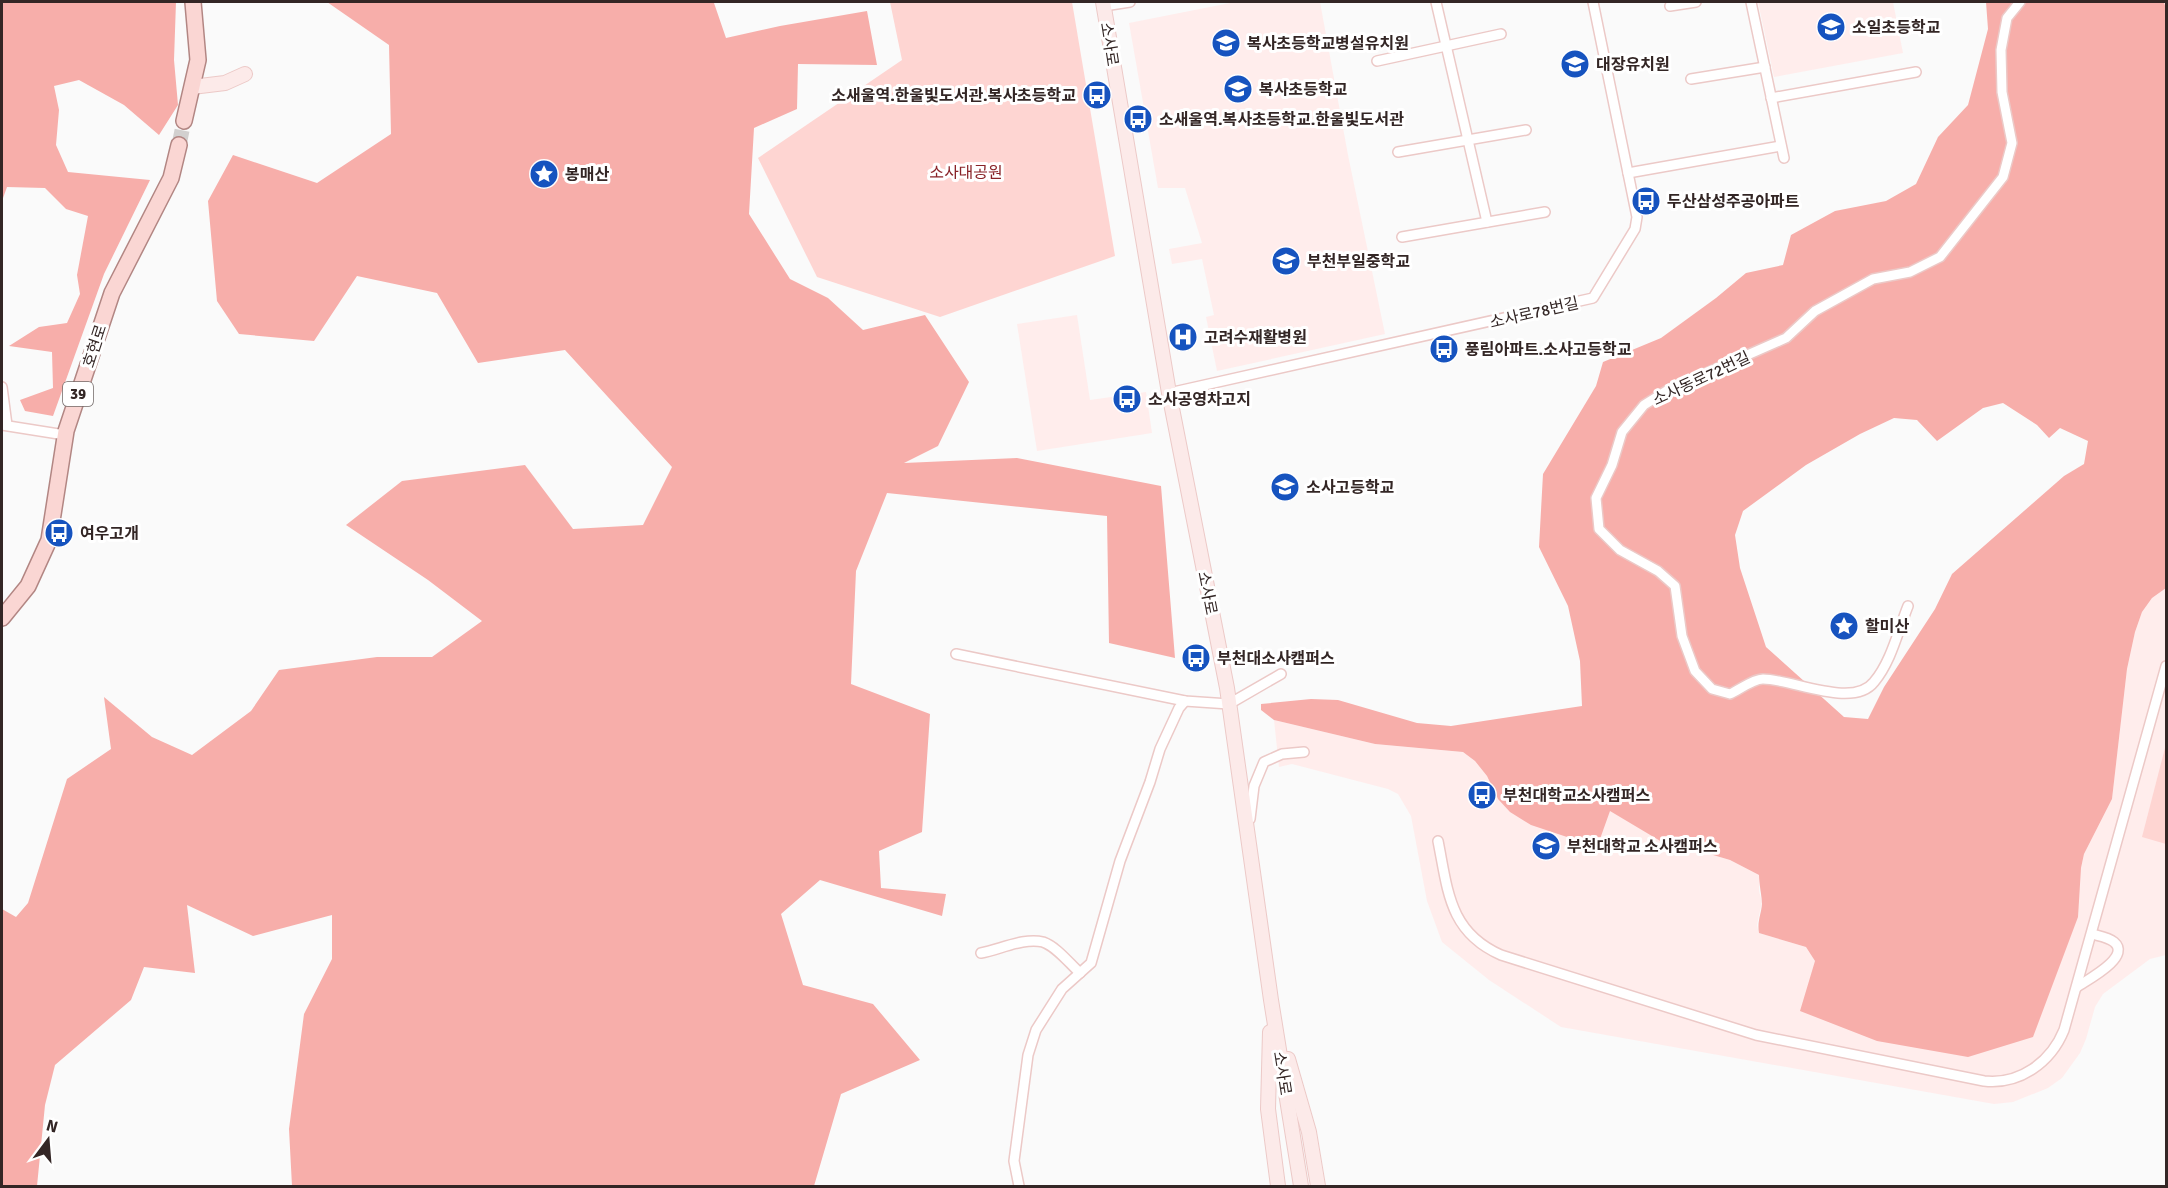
<svg xmlns="http://www.w3.org/2000/svg" width="2168" height="1188" font-family="Signika,'Noto Sans KR',sans-serif">
	<rect width="100%" height="100%" fill="#fafafa"/>
	<g fill="#ffedec">
		<path d="M 1235,2 L 1320,2 L 1348,155 L 1385,334 L 1217,371 L 1206,317 L 1214,315 L 1202,259 L 1172,264 L 1169,249 L 1202,243 L 1185,188 L 1158,188 L 1129,23 Z"/>
		<path d="M 1758,2 L 1893,2 L 1903,53 L 1774,77 Z"/>
		<path d="M 1077,315 L 1090,400 L 1146,392 L 1152,433 L 1037,451 L 1017,324 Z"/>
		<path d="M 2166,588 L 2166,955 L 2150,959 L 2103,994 L 2095,1007 L 2086,1039 L 2080,1053 L 2062,1078 L 2048,1088 L 2013,1102 L 1994,1104 L 1561,1027 L 1489,980 L 1442,942 L 1427,901 L 1411,816 L 1398,794 L 1388,789 L 1292,764 L 1279,767 L 1274,720 L 1375,744 L 1463,752 L 1475,761 L 1487,776 L 1498,799 L 1610,810 L 1667,845 L 1686,847 L 1730,860 L 1759,875 L 1759,891 L 1762,902 L 1757,925 L 1759,933 L 1806,947 L 1815,961 L 2081,868 L 2084,854 L 2112,799 L 2127,669 L 2135,632 L 2142,612 L 2152,598 Z"/>
	</g>
	<g fill="#fed5d2">
		<path d="M 890,2 L 1072,2 L 1115,256 L 940,317 L 817,277 L 758,158 L 902,60 Z"/>
		<path d="M 2166,744 L 2166,844 L 2142,837 Z"/>
	</g>
	<g fill="#f7aeaa" fill-rule="evenodd">
		<path d="M 2,2 L 176,2 L 174,60 L 178,105 L 159,135 L 124,105 L 79,80 L 54,86 L 59,110 L 56,145 L 68,172 L 150,180 L 104,274 L 53,416 L 25,411 L 20,400 L 53,388 L 52,352 L 9,346 L 39,327 L 67,323 L 80,294 L 77,275 L 88,216 L 66,209 L 45,188 L 7,187 L 2,201 Z"/>
		<path d="M 327,2 L 710,2 L 714,3 L 726,38 L 780,26 L 867,11 L 877,65 L 798,64 L 797,109 L 754,128 L 749,214 L 790,279 L 828,298 L 863,330 L 925,315 L 969,382 L 938,446 L 904,463 L 1017,458 L 1161,486 L 1175,658 L 1109,643 L 1107,516 L 887,493 L 856,571 L 851,684 L 930,714 L 922,832 L 879,851 L 881,888 L 946,894 L 942,916 L 820,880 L 781,914 L 803,985 L 873,1004 L 920,1060 L 841,1094 L 814,1186 L 292,1186 L 289,1129 L 304,1014 L 332,959 L 332,915 L 253,936 L 187,905 L 195,973 L 144,967 L 131,1000 L 55,1065 L 45,1105 L 37,1186 L 2,1186 L 2,909 L 16,917 L 28,903 L 67,779 L 111,749 L 104,697 L 152,737 L 192,755 L 251,711 L 279,670 L 377,657 L 432,657 L 482,621 L 428,580 L 346,525 L 402,481 L 525,465 L 573,529 L 643,525 L 672,467 L 565,350 L 478,363 L 437,293 L 357,276 L 314,341 L 239,334 L 217,301 L 208,201 L 233,155 L 317,183 L 391,134 L 389,45 Z"/>
		<path d="M 1986,2 L 2164,2 L 2166,9 L 2166,588 L 2152,598 L 2142,612 L 2135,632 L 2127,669 L 2112,799 L 2084,854 L 2081,868 L 2078,917 L 2033,1037 L 1968,1057 L 1877,1041 L 1800,1011 L 1815,961 L 1806,947 L 1759,933 C 1757,922 1761,915 1762,904 C 1762,897 1759,884 1759,875 L 1730,860 L 1686,847 L 1667,845 L 1610,811 L 1600,839 L 1585,843 L 1531,825 L 1510,812 L 1498,799 L 1487,776 L 1475,761 L 1463,752 L 1375,744 L 1274,720 L 1261,710 L 1261,704 L 1311,699 L 1338,700 L 1417,723 L 1451,726 L 1582,706 L 1580,661 L 1568,606 L 1539,547 L 1543,474 L 1596,386 L 1603,362 L 1661,338 L 1716,298 L 1746,273 L 1783,265 L 1791,235 L 1835,211 L 1886,201 L 1916,184 L 1938,137 L 1968,105 L 1988,29 ZM 2003,403 L 2037,425 L 2049,438 L 2060,428 L 2088,441 L 2084,464 L 2064,476 L 1952,574 L 1935,609 L 1884,687 L 1868,719 L 1844,717 L 1766,647 L 1740,568 L 1735,535 L 1743,511 L 1806,465 L 1860,434 L 1894,418 L 1917,420 L 1937,441 L 1983,408 Z"/>
	</g>
	<g fill="none" stroke-linecap="round" stroke-linejoin="round">
		<path stroke="#d2d0cf" stroke-width="15" stroke-dasharray="15 8" stroke-linecap="butt" d="M 179,145 L 184,121"/>
		<g stroke="#ecc9c7" stroke-width="12">
			<g id="street">
				<path d="M 1436,2 L 1487,222"/>
				<path d="M 1751,2 L 1784,158"/>
				<path d="M 1104,6 L 1130,2"/>
				<path d="M 1670,6 L 1696,2"/>
				<path d="M 1377,61 L 1501,34"/>
				<path d="M 1691,79 L 1765,67"/>
				<path d="M 1771,98 L 1916,72"/>
				<path d="M 1398,152 L 1526,130"/>
				<path d="M 1628,173 L 1781,146"/>
				<path d="M 1402,237 L 1545,212"/>
				<path d="M 2,387 L 7,425"/>
				<path d="M 1169,393 L 1593,298 L 1635,229 L 1637,217 L 1593,2"/>
				<path d="M 2,425 L 65,435"/>
				<path d="M 1908,606 C 1898,631 1891,662 1874,682 C 1853,709 1792,679 1763,679 C 1753,679 1739,690 1730,694 L 1712,689 L 1695,671 L 1682,636 L 1675,586 L 1658,571 L 1620,550 L 1599,529 L 1596,498 L 1612,465 L 1622,432 L 1644,405 L 1668,390 L 1786,338 L 1815,311 L 1873,279 L 1910,272 L 1940,257 L 2003,177 L 2012,143 L 2002,92 L 2001,50 L 2007,18 L 2020,2"/>
				<path d="M 956,654 L 1185,701 L 1229,704 L 1281,674"/>
				<path d="M 1250,819 L 1254,786 L 1264,762 L 1282,754 L 1304,752"/>
				<path d="M 1438,841 C 1448,891 1449,932 1501,955 L 1756,1035 L 1984,1081 C 2020,1085 2051,1062 2064,1030 L 2166,666"/>
				<path d="M 981,953 C 999,950 1024,937 1043,942 C 1057,947 1069,963 1080,973"/>
				<path d="M 2077,987 C 2087,980 2132,957 2114,942 C 2108,937 2099,936 2092,934"/>
				<path d="M 1019,1186 L 1014,1161 L 1028,1055 L 1036,1030 L 1062,989 L 1091,963 L 1120,861 L 1150,782 L 1160,749 L 1179,708 L 1185,701"/>
			</g>
		</g>
		<g stroke="#ecc9c7" stroke-width="16">
			<g id="secondary">
				<path d="M 1103,2 L 1169,393 L 1227,688 L 1271,1000 L 1301,1186"/>
				<path d="M 192,87 L 225,83 L 245,74"/>
				<path d="M 1270,1032 L 1268,1109 L 1278,1186"/>
				<path d="M 1288,1059 L 1309,1132 L 1318,1186"/>
			</g>
		</g>
		<g stroke="#b28683" stroke-width="18">
			<g id="primary">
				<path d="M 184,121 L 198,60 L 193,2"/>
				<path d="M 2,618 L 28,586 L 49,540 L 66,431 L 112,293 L 171,178 L 179,145"/>
			</g>
		</g>
		<use href="#street" stroke="#fff" stroke-width="9"/>
		<use href="#secondary" stroke="#fceae9" stroke-width="14"/>
		<use href="#primary" stroke="#fad6d3" stroke-width="15"/>
	</g>
	<defs>
		<g id="school-disc" transform="scale(1.5)"><circle r="9.5" fill="#1653bf" stroke="#fff"/><path d="M0-5L7-2L0 1L-7-2ZM-4 1L0 2.5L4 1V4Q0 6-4 4Z" fill="#fff"/></g>
		<g id="bus-disc" transform="scale(1.5)"><circle r="9.5" fill="#1653bf" stroke="#fff"/><path d="M-5-6H5V4H4V6H2V4H-2V6H-4V4H-5ZM-3.5-4V0h7V-4ZM-3.5 1.2v1.5H-2V1.2ZM2 1.2v1.5H3.5V1.2Z" fill="#fff"/></g>
		<g id="sight-disc" transform="scale(1.5)"><circle r="9.5" fill="#1653bf" stroke="#fff"/><path d="M0-6L1.8-2.2L6-1.7L2.9 1.2L3.7 5.4L0 3.3L-3.7 5.4L-2.9 1.2L-6-1.7L-1.8-2.2Z" fill="#fff"/></g>
		<g id="hospital-disc" transform="scale(1.5)"><circle r="9.5" fill="#1653bf" stroke="#fff"/><path d="M-5-5h3v3.5h4V-5h3V5h-3V1.5h-4V5h-3Z" fill="#fff"/></g>
		<g id="university-disc" transform="scale(1.5)"><circle r="9.5" fill="#1653bf" stroke="#fff"/><path d="M0-5L7-2L0 1L-7-2ZM-4 1L0 2.5L4 1V4Q0 6-4 4Z" fill="#fff"/></g>
	</defs>
	<g fill-rule="evenodd">
		<use href="#school-disc" x="1831" y="27"/>
		<use href="#school-disc" x="1226" y="43"/>
		<use href="#school-disc" x="1575" y="64"/>
		<use href="#school-disc" x="1238" y="89"/>
		<use href="#bus-disc" x="1097" y="95"/>
		<use href="#bus-disc" x="1138" y="119"/>
		<use href="#sight-disc" x="544" y="174"/>
		<use href="#bus-disc" x="1646" y="201"/>
		<use href="#school-disc" x="1286" y="261"/>
		<use href="#hospital-disc" x="1183" y="337"/>
		<use href="#bus-disc" x="1444" y="349"/>
		<use href="#bus-disc" x="1127" y="399"/>
		<use href="#school-disc" x="1285" y="487"/>
		<use href="#bus-disc" x="59" y="533"/>
		<use href="#sight-disc" x="1844" y="626"/>
		<use href="#bus-disc" x="1196" y="658"/>
		<use href="#bus-disc" x="1482" y="795"/>
		<use href="#university-disc" x="1546" y="846"/>
	</g>
	<g text-anchor="middle" stroke-width="6" stroke-linejoin="round" paint-order="stroke">
		<rect fill="#fff" stroke="#706766" stroke-width="1.5" x="63" y="382" width="30" height="24" rx="4.5"/>
		<g font-size="15" font-weight="bold" fill="#332625">
			<text x="78" y="399">39</text>
		</g>
		<g font-size="16" font-weight="bold" fill="#332625" stroke="#fff" text-anchor="start">
			<text x="1852" y="33">소일초등학교</text>
			<text x="1247" y="49">복사초등학교병설유치원</text>
			<text x="1596" y="70">대장유치원</text>
			<text x="1259" y="95">복사초등학교</text>
			<text x="1076" y="101" text-anchor="end">소새울역.한울빛도서관.복사초등학교</text>
			<text x="1159" y="125">소새울역.복사초등학교.한울빛도서관</text>
			<text x="565" y="180">봉매산</text>
			<text x="1667" y="207">두산삼성주공아파트</text>
			<text x="1307" y="267">부천부일중학교</text>
			<text x="1204" y="343">고려수재활병원</text>
			<text x="1465" y="355">풍림아파트.소사고등학교</text>
			<text x="1148" y="405">소사공영차고지</text>
			<text x="1306" y="493">소사고등학교</text>
			<text x="80" y="539">여우고개</text>
			<text x="1865" y="632">할미산</text>
			<text x="1217" y="664">부천대소사캠퍼스</text>
			<text x="1503" y="801">부천대학교소사캠퍼스</text>
			<text x="1567" y="852">부천대학교 소사캠퍼스</text>
		</g>
		<g font-size="16" fill="#332625" stroke="#fff">
			<text transform="translate(1110 44) rotate(81)" y="6">소사로</text>
			<text transform="translate(1534 312) rotate(-13)" y="6">소사로78번길</text>
			<text transform="translate(94 346) rotate(-72)" y="6">호현로</text>
			<text transform="translate(1701 378) rotate(-25)" y="6">소사동로72번길</text>
			<text transform="translate(1208 593) rotate(79)" y="6">소사로</text>
			<text transform="translate(1283 1073) rotate(81)" y="6">소사로</text>
		</g>
		<g font-size="16" fill="#892328" stroke="#fff">
			<text x="966" y="178">소사대공원</text>
		</g>
	</g>
	<rect width="2168" height="1188" fill="none" stroke="#332625" stroke-width="6"/>
	<g transform="translate(48 1140) rotate(16)" stroke="#ffffff" stroke-width="4.5" paint-order="stroke">
	<path d="M0-4.5L10 22L0 15L-10 22Z" fill="#332625"/>
	<text y="-9" font-size="16" font-weight="bold" text-anchor="middle" fill="#332625">N</text>
	</g>
</svg>
